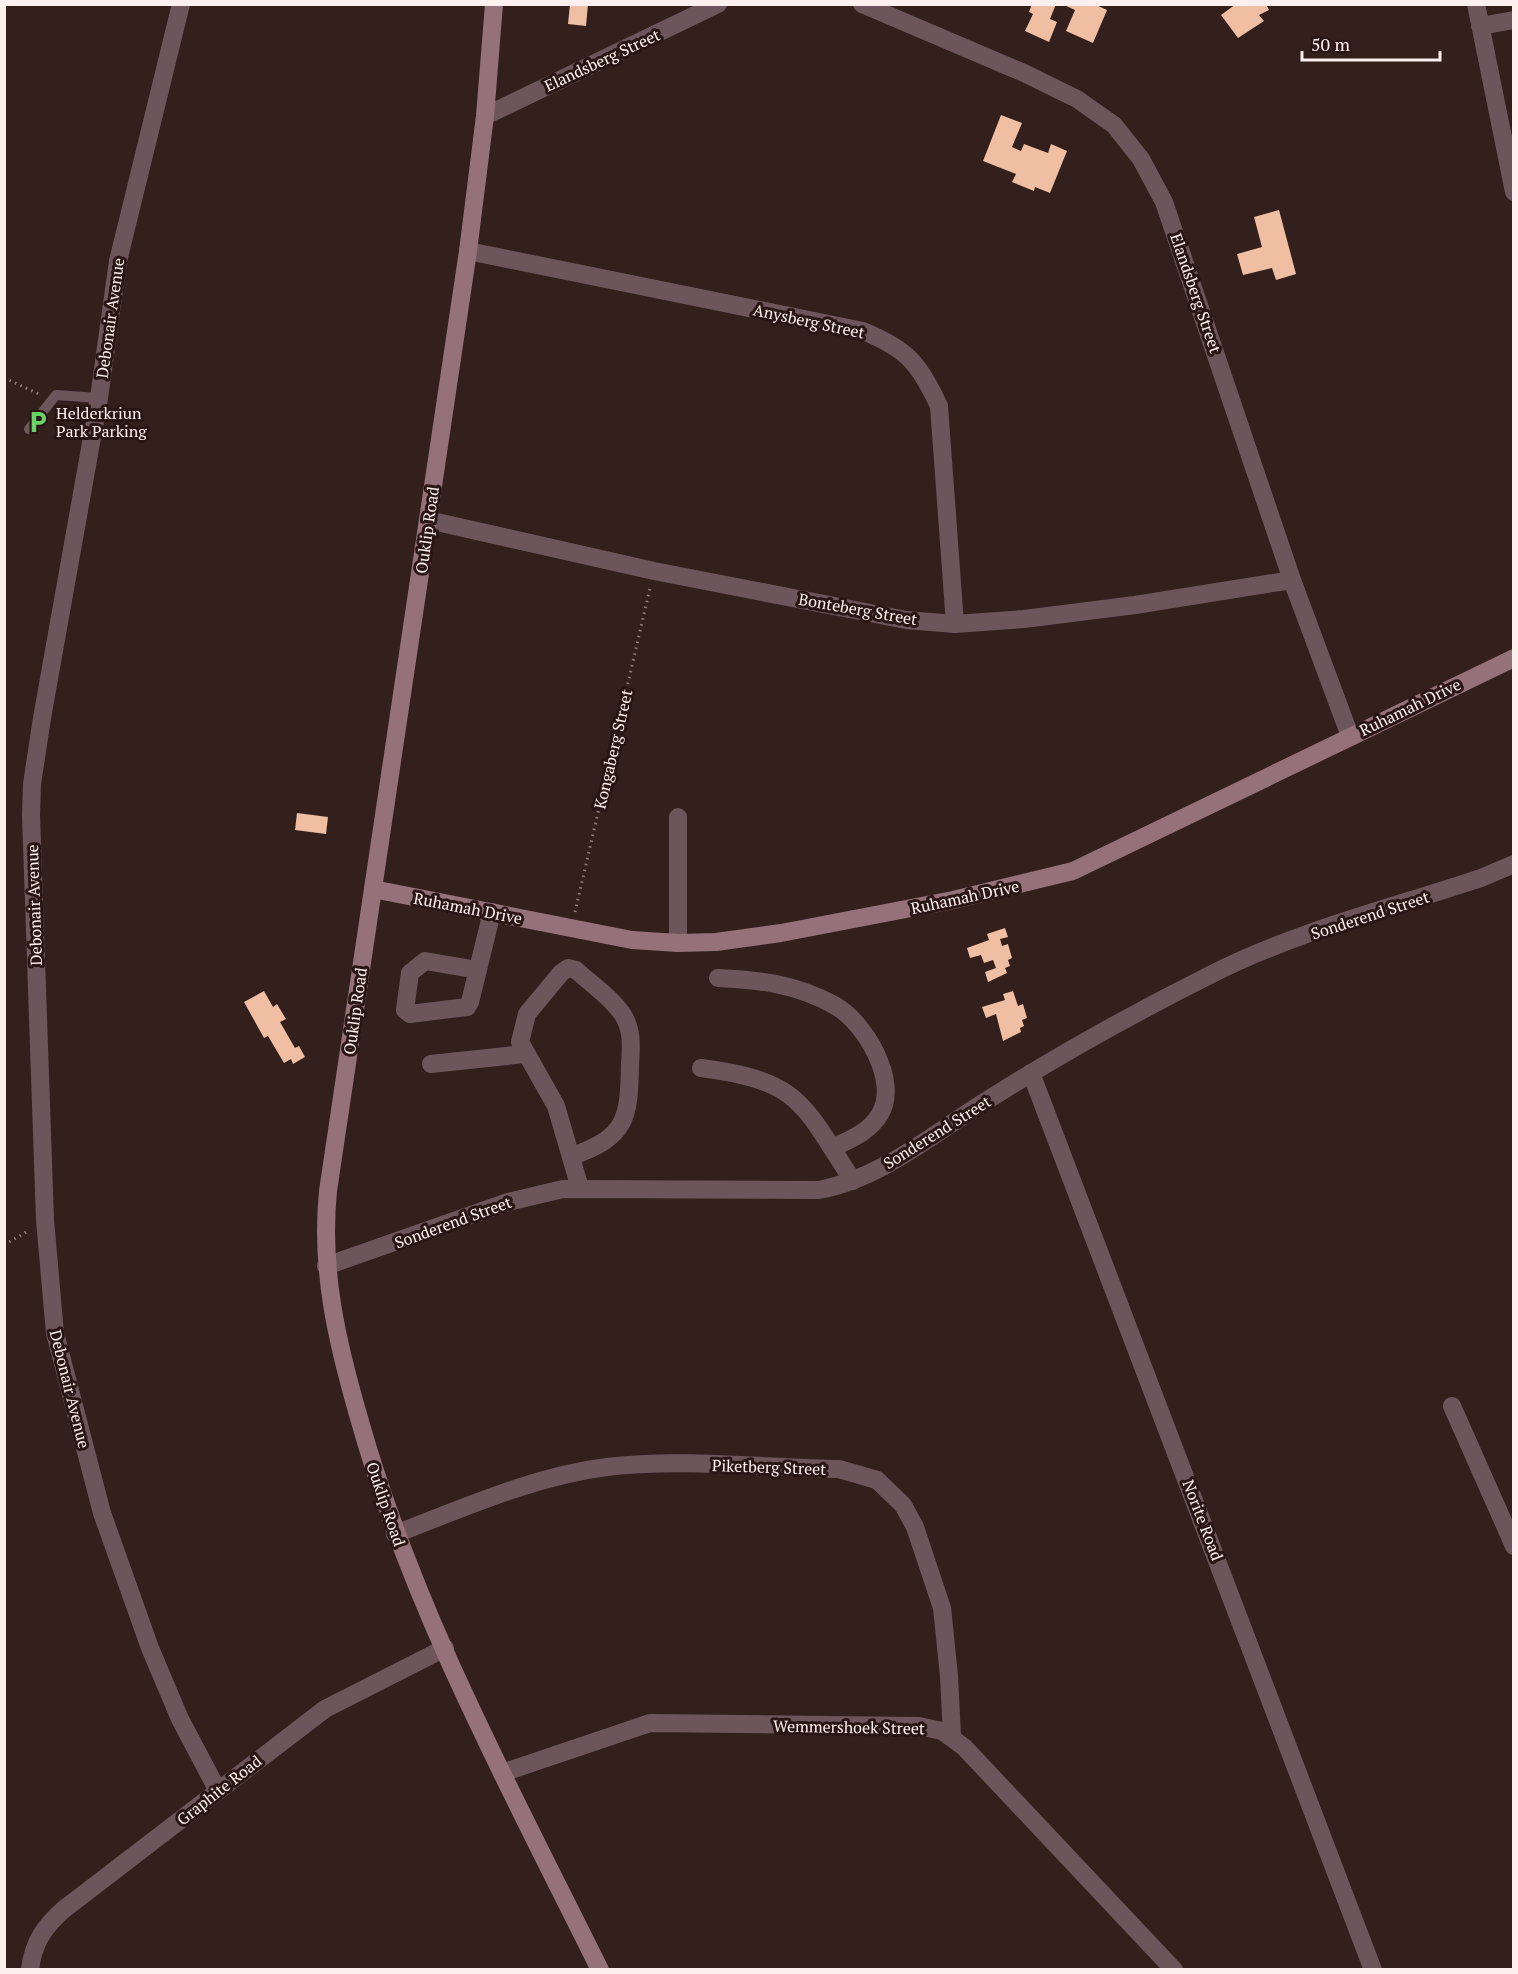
<svg xmlns="http://www.w3.org/2000/svg" width="1518" height="1974" font-family="'PT Serif',serif">
	<rect width="100%" height="100%" fill="#33201d"/>
	<g fill="#efbea3">
		<path d="M 570,4 L 588,4 L 586,26 L 568,24 Z"/>
		<path d="M 1032,4 L 1056,4 L 1050,19 L 1057,22 L 1049,42 L 1025,31 L 1033,14 L 1029,12 Z"/>
		<path d="M 1062,4 L 1094,4 L 1107,10 L 1093,43 L 1066,31 L 1075,10 Z"/>
		<path d="M 1236,4 L 1266,4 L 1269,10 L 1259,15 L 1264,21 L 1238,38 L 1221,15 Z"/>
		<path d="M 1001,115 L 1022,123 L 1012,147 L 1021,151 L 1024,144 L 1048,153 L 1051,144 L 1067,151 L 1050,193 L 1035,187 L 1034,191 L 1012,182 L 1016,174 L 983,161 Z"/>
		<path d="M 1279,210 L 1296,274 L 1276,280 L 1272,268 L 1243,275 L 1237,254 L 1262,247 L 1254,217 Z"/>
		<path d="M 297,813 L 328,817 L 326,834 L 295,830 Z"/>
		<path d="M 1005,928 L 1008,937 L 1000,939 L 1002,946 L 1008,944 L 1012,958 L 1008,960 L 1010,966 L 1005,968 L 1007,973 L 988,982 L 985,972 L 996,968 L 993,960 L 984,963 L 981,955 L 970,958 L 967,948 L 989,940 L 987,934 Z"/>
		<path d="M 264,991 L 273,1007 L 277,1004 L 286,1019 L 280,1022 L 295,1048 L 299,1046 L 305,1057 L 293,1064 L 291,1059 L 284,1063 L 268,1036 L 264,1038 L 244,1002 Z"/>
		<path d="M 1013,991 L 1018,1006 L 1023,1004 L 1027,1018 L 1022,1020 L 1024,1026 L 1020,1028 L 1021,1032 L 1003,1041 L 996,1014 L 986,1018 L 982,1007 L 1005,1000 L 1003,994 Z"/>
	</g>
	<g fill="none" stroke-linecap="round" stroke-linejoin="round">
		<g stroke="#8e7d7b" stroke-width="3" stroke-dasharray="1.5 4.5" stroke-linecap="butt">
			<path d="M 4,378 L 39,394"/>
			<path d="M 575,912 L 650,588"/>
			<path d="M 4,1245 L 28,1231"/>
		</g>
		<path stroke="#6d565b" stroke-width="10" d="M 29,429 L 56,395 L 99,398"/>
		<g stroke="#6d565b" stroke-width="18">
			<path d="M 181,4 L 118,261 L 99,398 L 42,718 L 32,784 L 31,815 L 45,1220 L 55,1333 L 102,1513 L 150,1648 L 180,1719 L 218,1791"/>
			<path d="M 862,4 L 1024,73 L 1077,99 L 1114,125 L 1141,159 L 1164,202 L 1292,580 L 1350,736"/>
			<path d="M 1476,4 L 1514,192"/>
			<path d="M 1480,26 L 1514,20"/>
			<path d="M 485,116 L 718,4"/>
			<path d="M 468,251 L 863,331 C 907,349 919,363 939,406 L 955,624"/>
			<path d="M 428,520 L 654,571 L 906,620 L 955,624 L 1024,619 L 1135,605 L 1292,580"/>
			<path d="M 678,817 L 678,943"/>
			<path d="M 478,970 L 425,961 L 410,973 L 405,1010 L 410,1014 L 467,1007 L 470,1002 L 492,912"/>
			<path d="M 718,978 C 760,980 796,984 834,1005 C 864,1021 900,1081 880,1114 C 870,1132 849,1140 832,1148"/>
			<path d="M 431,1064 L 525,1054"/>
			<path d="M 701,1068 C 801,1081 802,1103 853,1181"/>
			<path d="M 1031,1073 L 1373,1970"/>
			<path d="M 572,1156 C 627,1137 629,1118 630,1065 C 631,1048 633,1031 623,1015 C 612,998 591,984 576,970 L 568,968 L 561,973 L 527,1014 L 520,1042 L 556,1106 L 580,1188"/>
			<path d="M 326,1266 L 508,1202 L 563,1189 L 819,1190 C 884,1178 939,1129 994,1096 C 1064,1052 1138,1011 1212,974 C 1297,931 1391,908 1481,878 L 1514,864"/>
			<path d="M 1452,1406 L 1514,1546"/>
			<path d="M 395,1534 C 464,1508 534,1476 607,1467 C 681,1458 765,1468 839,1469 L 877,1480 L 903,1505 L 915,1527 L 942,1608 L 949,1676 L 952,1736"/>
			<path d="M 502,1773 L 650,1723 L 919,1726 L 942,1731 L 964,1747 L 1174,1970"/>
			<path d="M 30,1970 C 33,1943 44,1927 63,1910 L 325,1709 L 445,1648"/>
		</g>
		<g stroke="#957179" stroke-width="18">
			<path d="M 494,4 L 485,116 L 468,251 L 328,1191 C 320,1270 337,1342 359,1418 C 413,1611 511,1790 600,1970"/>
			<path d="M 373,889 L 632,940 L 678,943 L 716,942 L 781,933 L 953,900 L 1073,871 L 1514,658"/>
		</g>
	</g>
	<defs>
		<g id="parking-bare" transform="scale(1.8)"><path d="M-3.5-5.5H1a3.5 3.5 0 0 1 0 7H-1V5.5H-3.5ZM-1-3.4V-.6H.8a1.4 1.4 0 0 0 0-2.8Z" fill="#68d465" stroke="#291614" stroke-width="2.5" paint-order="stroke"/></g>
	</defs>
	<g fill-rule="evenodd">
		<use href="#parking-bare" x="38" y="422"/>
	</g>
	<g text-anchor="middle" stroke-width="6" stroke-linejoin="round" paint-order="stroke">
		<g font-size="16" fill="#fef0ee" stroke="#291614">
			<text transform="translate(602 60) rotate(-25)" y="6">Elandsberg Street</text>
			<text transform="translate(1196 293) rotate(71)" y="6">Elandsberg Street</text>
			<text transform="translate(110 318) rotate(-82)" y="6">Debonair Avenue</text>
			<text transform="translate(809 321) rotate(12)" y="6">Anysberg Street</text>
			<text transform="translate(427 530) rotate(-82)" y="6">Ouklip Road</text>
			<text transform="translate(858 609) rotate(10)" y="6">Bonteberg Street</text>
			<text transform="translate(1410 707) rotate(-26)" y="6">Ruhamah Drive</text>
			<text transform="translate(613 749) rotate(-77)" y="6">Kongaberg Street</text>
			<text transform="translate(965 897) rotate(-12)" y="6">Ruhamah Drive</text>
			<text transform="translate(34 905) rotate(-92)" y="6">Debonair Avenue</text>
			<text transform="translate(468 908) rotate(11)" y="6">Ruhamah Drive</text>
			<text transform="translate(1370 915) rotate(-18)" y="6">Sonderend Street</text>
			<text transform="translate(355 1011) rotate(-82)" y="6">Ouklip Road</text>
			<text transform="translate(937 1132) rotate(-32)" y="6">Sonderend Street</text>
			<text transform="translate(453 1222) rotate(-20)" y="6">Sonderend Street</text>
			<text transform="translate(70 1389) rotate(76)" y="6">Debonair Avenue</text>
			<text transform="translate(769 1467) rotate(2)" y="6">Piketberg Street</text>
			<text transform="translate(386 1504) rotate(71)" y="6">Ouklip Road</text>
			<text transform="translate(1203 1520) rotate(69)" y="6">Norite Road</text>
			<text transform="translate(849 1727) rotate(1)" y="6">Wemmershoek Street</text>
			<text transform="translate(219 1790) rotate(-38)" y="6">Graphite Road</text>
		</g>
		<g font-size="16" fill="#fef0ee" stroke="#291614" text-anchor="start">
			<text x="56" y="419">Helderkriun<tspan x="56" dy="18">Park Parking</tspan></text>
		</g>
	</g>
	<rect width="1518" height="1974" fill="none" stroke="#fef0ee" stroke-width="12"/>
	<path d="M1302 51v9h138v-9" fill="none" stroke="#fef0ee" stroke-width="3"/>
	<text x="1311" y="51" font-size="18" fill="#fef0ee" stroke="#291614" stroke-width="4.5" paint-order="stroke">50 m</text>
</svg>
